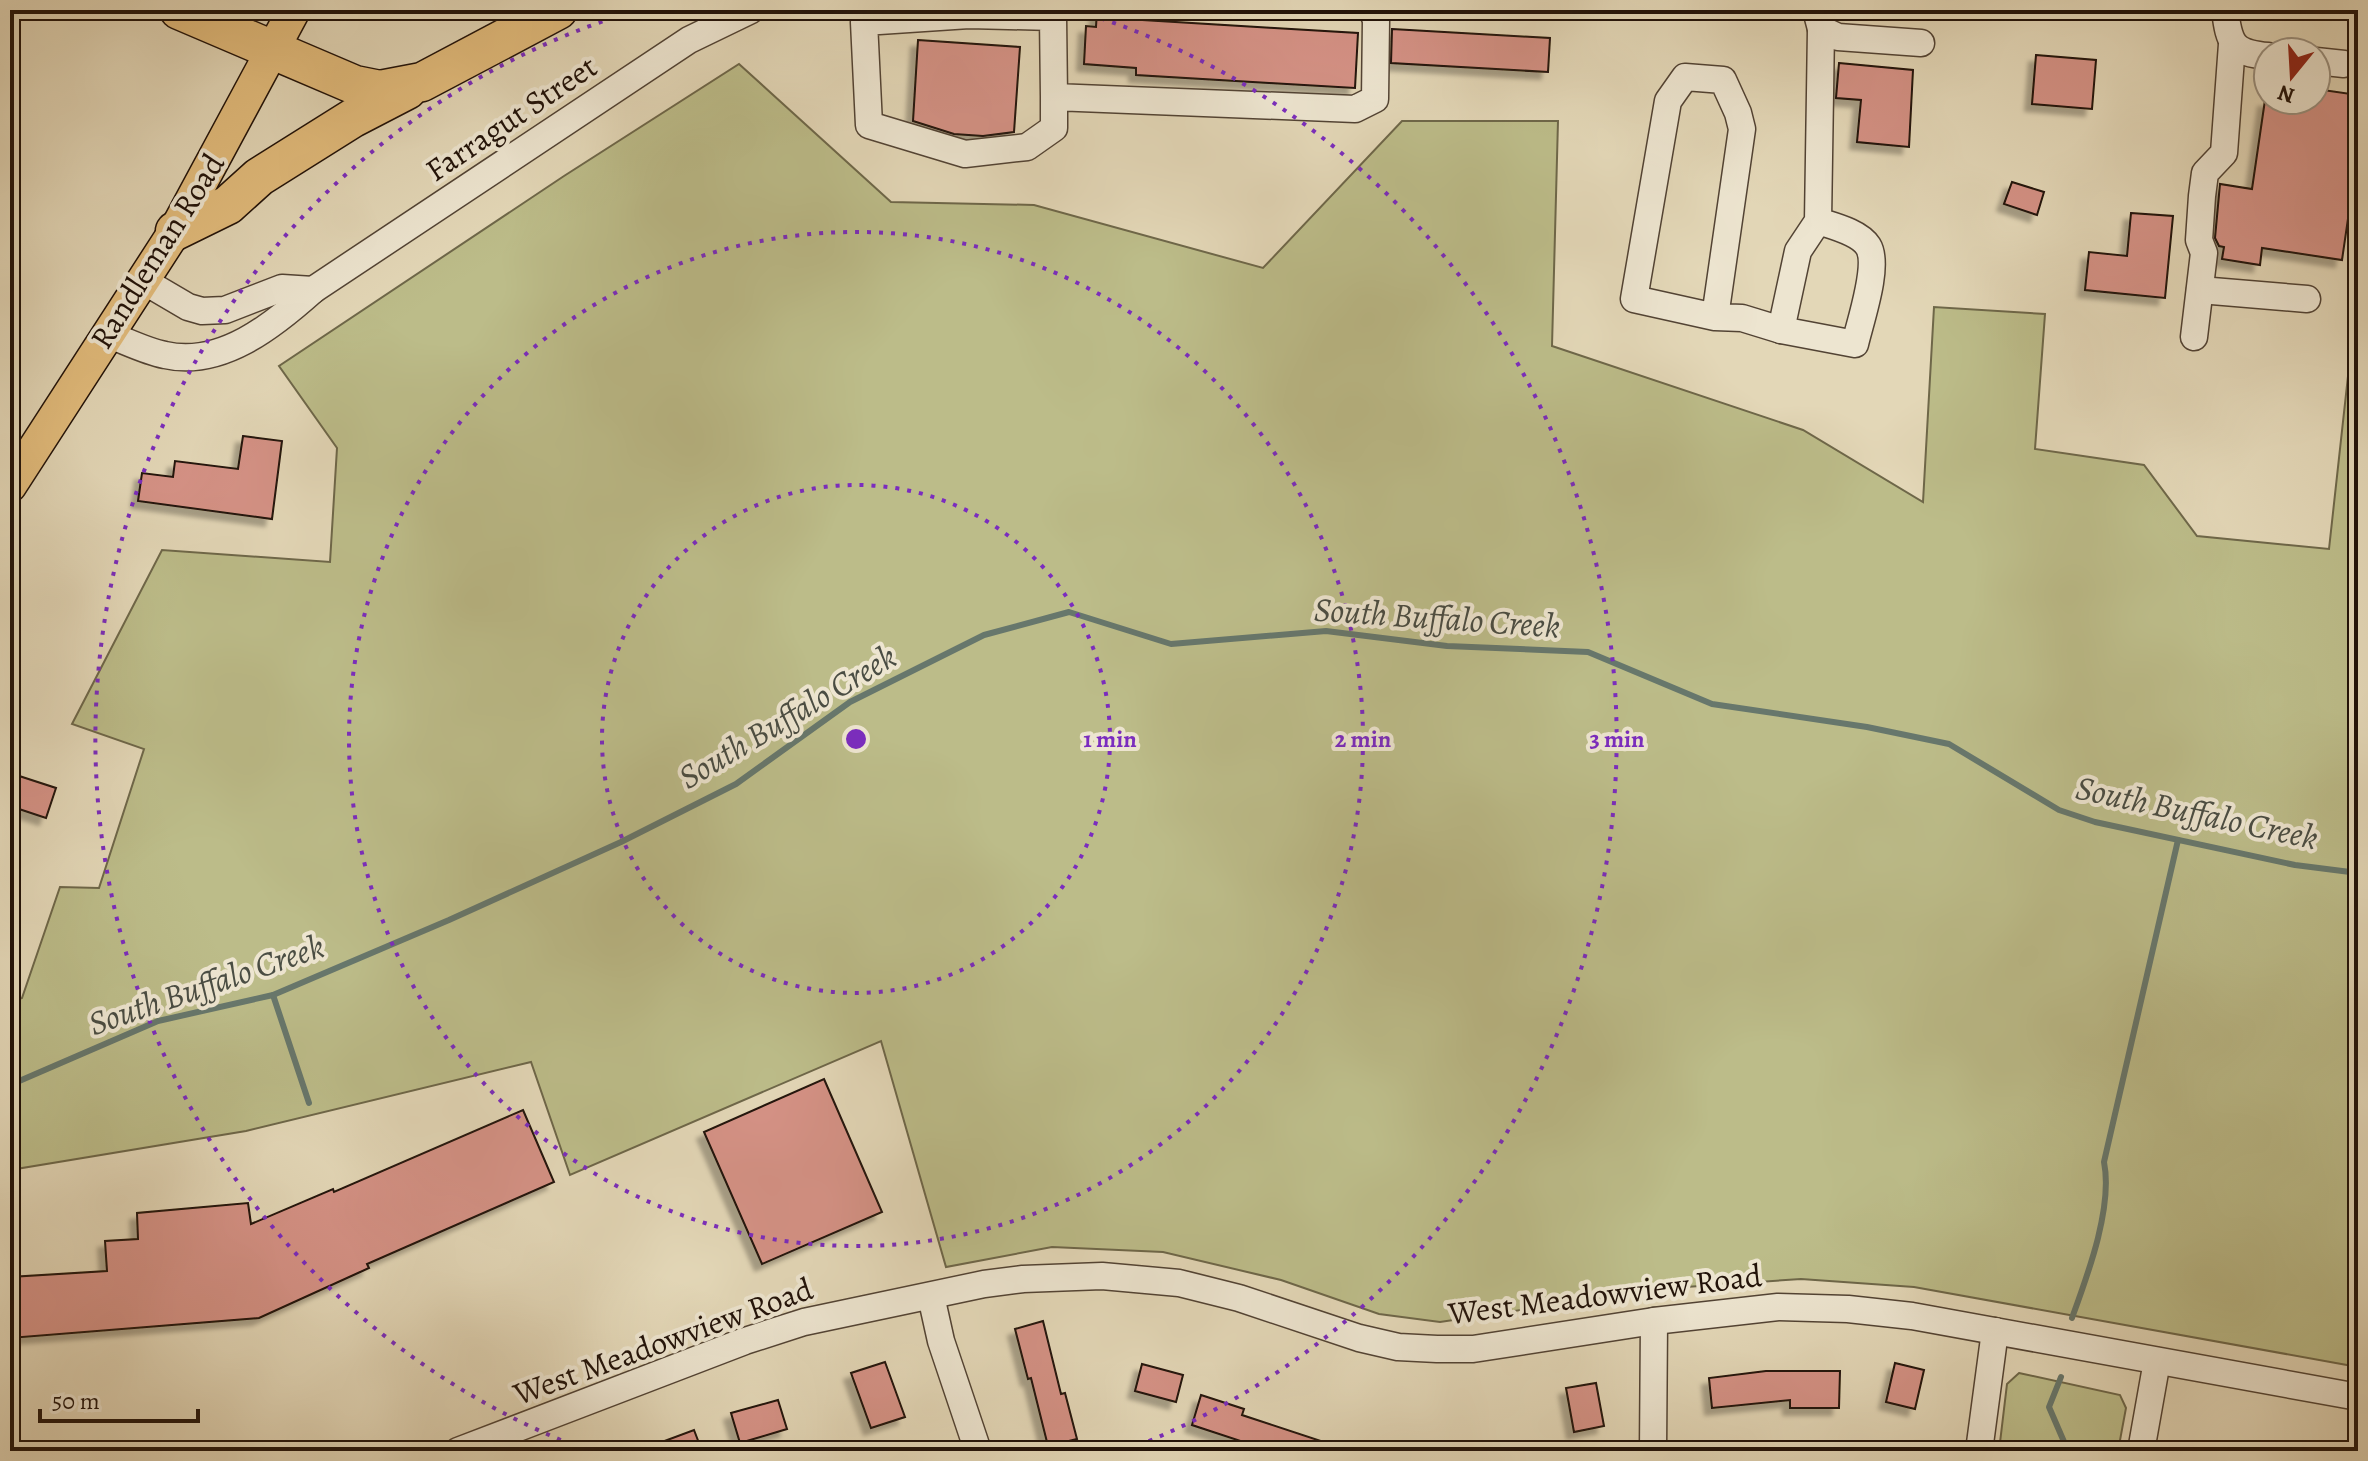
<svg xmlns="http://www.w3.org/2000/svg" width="2368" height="1461" font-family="Alegreya,serif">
	<defs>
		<filter id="shadow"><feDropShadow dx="-7" dy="7" stdDeviation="2" flood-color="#0004"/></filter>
	</defs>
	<rect width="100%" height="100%" fill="#e3d7b7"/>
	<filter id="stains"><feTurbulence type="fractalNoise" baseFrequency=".0025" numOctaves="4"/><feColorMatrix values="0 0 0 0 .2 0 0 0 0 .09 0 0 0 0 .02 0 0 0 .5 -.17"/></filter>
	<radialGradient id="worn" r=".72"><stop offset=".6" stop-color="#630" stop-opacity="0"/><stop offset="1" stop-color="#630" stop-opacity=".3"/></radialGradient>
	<g fill="#bcbc89" stroke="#6e6749" stroke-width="2">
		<path d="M 739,64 L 891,202 L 1034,205 L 1263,268 L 1402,121 L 1558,121 L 1552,346 L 1803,430 L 1923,502 L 1934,307 L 2045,314 L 2035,449 L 2144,465 L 2197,536 L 2329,549 L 2349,367 L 2358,349 L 2358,1367 L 1914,1287 L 1801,1279 L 1671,1288 L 1440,1322 L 1379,1314 L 1281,1280 L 1163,1252 L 1052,1247 L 946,1267 L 881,1041 L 570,1175 L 531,1062 L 246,1131 L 10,1170 L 10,1002 L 22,998 L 60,887 L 99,888 L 144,749 L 72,724 L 162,550 L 330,562 L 337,448 L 279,366 L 564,176 Z"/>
		<path d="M 2019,1373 L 2120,1395 L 2126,1408 L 2118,1451 L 1999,1451 L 2007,1384 Z"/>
	</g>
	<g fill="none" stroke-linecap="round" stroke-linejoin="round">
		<g stroke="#67776c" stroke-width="6">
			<path d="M 273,995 L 309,1103"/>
			<path d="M 10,1085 L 158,1021 L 273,995 L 449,920 L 621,842 L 736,784 L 850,702 L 984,635 L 1069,612 L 1171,644 L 1326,631 L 1447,646 L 1588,652 L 1712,704 L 1867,727 L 1949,744 L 2059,810 L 2095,822 L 2295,865 L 2358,873"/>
			<path d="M 2072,1318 C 2088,1274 2113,1207 2104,1162 L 2178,840"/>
			<path d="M 2061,1377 L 2049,1407 L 2068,1451"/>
		</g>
	</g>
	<g fill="#d59286" stroke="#211209" stroke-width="2" filter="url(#shadow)">
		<path d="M 1097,10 L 1143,10 L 1143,20 L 1358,33 L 1355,88 L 1136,75 L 1136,68 L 1084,64 L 1086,26 L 1096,27 Z"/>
		<path d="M 1392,29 L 1550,38 L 1548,72 L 1391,63 Z"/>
		<path d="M 918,40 L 1020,47 L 1014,132 L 983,136 L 954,134 L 913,121 Z"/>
		<path d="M 2036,55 L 2096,60 L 2092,109 L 2032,104 Z"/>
		<path d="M 1839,63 L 1913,70 L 1909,147 L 1857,142 L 1861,100 L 1836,98 Z"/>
		<path d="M 2316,89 L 2358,95 L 2358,150 L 2342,260 L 2262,248 L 2260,265 L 2222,259 L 2224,247 L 2219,246 L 2215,238 L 2220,184 L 2252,189 L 2265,100 L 2316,100 Z"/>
		<path d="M 2012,182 L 2044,192 L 2037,215 L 2004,204 Z"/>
		<path d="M 2131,213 L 2173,216 L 2165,298 L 2085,290 L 2089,252 L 2127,256 Z"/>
		<path d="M 243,436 L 282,441 L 272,519 L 138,501 L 142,473 L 173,477 L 175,461 L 238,469 Z"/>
		<path d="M 10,773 L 56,788 L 46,818 L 10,806 Z"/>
		<path d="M 824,1079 L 882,1212 L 762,1264 L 704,1132 Z"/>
		<path d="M 523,1110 L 554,1182 L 367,1264 L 369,1268 L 259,1318 L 10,1338 L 10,1277 L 107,1271 L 105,1241 L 138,1239 L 137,1213 L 248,1203 L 251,1224 L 333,1189 L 334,1192 Z"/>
		<path d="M 1043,1321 L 1061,1394 L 1065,1393 L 1077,1439 L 1048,1446 L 1031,1378 L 1028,1379 L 1015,1329 Z"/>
		<path d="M 885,1362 L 905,1417 L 871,1428 L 851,1373 Z"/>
		<path d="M 1895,1363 L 1924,1370 L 1915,1409 L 1886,1402 Z"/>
		<path d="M 1142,1364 L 1183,1375 L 1176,1402 L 1135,1391 Z"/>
		<path d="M 1766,1371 L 1840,1371 L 1839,1408 L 1790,1408 L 1790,1400 L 1712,1408 L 1709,1378 Z"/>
		<path d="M 1596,1383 L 1604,1426 L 1574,1432 L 1566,1388 Z"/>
		<path d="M 1201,1395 L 1244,1409 L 1242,1415 L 1342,1448 L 1342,1451 L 1254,1451 L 1256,1446 L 1192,1425 Z"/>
		<path d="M 778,1400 L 787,1429 L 740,1443 L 731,1413 Z"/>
		<path d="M 694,1430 L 702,1451 L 643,1451 L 643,1449 Z"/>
	</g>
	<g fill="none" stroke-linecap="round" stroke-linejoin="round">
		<g stroke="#524334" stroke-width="29">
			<g id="minor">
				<path d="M 1816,10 L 1821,29 L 1838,37 L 1921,43"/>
				<path d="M 2225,10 C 2229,44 2233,53 2268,56"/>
				<path d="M 2316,61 L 2344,64"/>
				<path d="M 1054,97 L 1054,128 L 1027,147 L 965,154 L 869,125 L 864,22 L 969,15 L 1053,17 L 1054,97 L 1355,109 L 1375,99 L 1376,20 L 1372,10"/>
				<path d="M 1818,221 L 1798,251 L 1781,330 L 1855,344 C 1860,322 1880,265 1868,246 C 1859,232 1833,226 1818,221 L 1821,29"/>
				<path d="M 142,280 L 188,307 L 202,311 L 225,310 L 282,288 L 313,290"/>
				<path d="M 2200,290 L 2307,299"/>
				<path d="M 1715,317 L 1634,299 L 1668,101 L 1685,77 L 1723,80 L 1738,113 L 1742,129 L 1715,317 L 1742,318 L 1781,330"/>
				<path d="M 107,334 C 126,341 145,351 165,355 C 221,368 274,325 313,290 L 689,40 L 751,10"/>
				<path d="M 2194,337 L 2204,253 L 2199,240 L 2202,196 L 2205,173 L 2224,153 L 2232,44"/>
				<path d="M 931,1296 L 941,1341 L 978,1451"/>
				<path d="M 458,1451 L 745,1341 L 804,1322 L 984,1284 L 1023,1279 L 1102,1276 L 1179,1283 L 1239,1298 L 1359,1338 L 1398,1347 L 1437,1349 L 1473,1349 L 1654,1321 L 1778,1307 L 1848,1309 L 1912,1316 L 2358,1397"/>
				<path d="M 1653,1451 L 1654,1321"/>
				<path d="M 1979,1451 L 1995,1331"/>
				<path d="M 2141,1451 L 2157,1361"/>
			</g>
		</g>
		<g stroke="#211209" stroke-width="35">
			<path id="major" d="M 10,486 L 175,231 L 294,10"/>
		</g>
		<g stroke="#211209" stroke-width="41">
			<g id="highway">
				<path d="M 179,10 L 355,85 L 380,90 L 422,82 L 558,10"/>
				<path d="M 175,231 L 228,205 L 259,177 L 353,118 L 407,90"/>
			</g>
		</g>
		<use href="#minor" stroke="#ede5d0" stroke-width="26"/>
		<use href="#major" stroke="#e2bc7c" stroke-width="32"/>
		<use href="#highway" stroke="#e2bc7c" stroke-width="38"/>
	</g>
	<g fill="none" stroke="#7b2cbf" stroke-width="4" stroke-dasharray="4 8">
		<circle cx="856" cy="739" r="254"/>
		<circle cx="856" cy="739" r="507"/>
		<path d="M583 1449A761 761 0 0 1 634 11M1078 11A761 761 0 0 1 1129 1449"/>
	</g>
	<g text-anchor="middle" stroke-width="8" stroke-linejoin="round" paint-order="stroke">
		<g font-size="32" fill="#211209" stroke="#ede5d0">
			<text transform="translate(511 118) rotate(-34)" y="11">Farragut Street</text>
			<text transform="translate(157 251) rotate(-58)" y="11">Randleman Road</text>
			<text transform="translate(1605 1294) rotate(-7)" y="11">West Meadowview Road</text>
			<text transform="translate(663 1341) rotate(-20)" y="11">West Meadowview Road</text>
		</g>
		<g font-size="34" font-style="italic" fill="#4a4d43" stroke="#ede5d0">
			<text transform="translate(1437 617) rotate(4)" y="12">South Buffalo Creek</text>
			<text transform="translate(787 716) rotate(-31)" y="12">South Buffalo Creek</text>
			<text transform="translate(2197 812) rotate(12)" y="12">South Buffalo Creek</text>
			<text transform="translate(206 984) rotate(-19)" y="12">South Buffalo Creek</text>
		</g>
	</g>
	<circle cx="856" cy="739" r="12" fill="#7b2cbf" stroke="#ede5d0" stroke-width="4"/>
	<g font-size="24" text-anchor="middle" font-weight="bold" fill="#7b2cbf" stroke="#ede5d0" stroke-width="8" stroke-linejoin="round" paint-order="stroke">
		<text x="1110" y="747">1 min</text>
		<text x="1363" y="747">2 min</text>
		<text x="1617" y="747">3 min</text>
	</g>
	<rect width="2368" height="1461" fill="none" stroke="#e3d7b7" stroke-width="40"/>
	<rect x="12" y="12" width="2344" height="1437" fill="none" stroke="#211209" stroke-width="4"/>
	<rect x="20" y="20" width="2328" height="1421" fill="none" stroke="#211209" stroke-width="2"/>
	<g transform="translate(2292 76) rotate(198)"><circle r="38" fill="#ede5d0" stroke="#9b9180" stroke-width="2"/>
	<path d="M0-6L14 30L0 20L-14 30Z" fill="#8f2418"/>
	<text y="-12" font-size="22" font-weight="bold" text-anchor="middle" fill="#211209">N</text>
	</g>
	<path d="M40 1409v12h158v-12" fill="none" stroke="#211209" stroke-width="4"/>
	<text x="52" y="1409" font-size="24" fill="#211209" stroke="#ede5d0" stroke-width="6" paint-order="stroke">50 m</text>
	<rect width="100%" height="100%" filter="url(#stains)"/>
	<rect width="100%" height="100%" fill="url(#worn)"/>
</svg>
